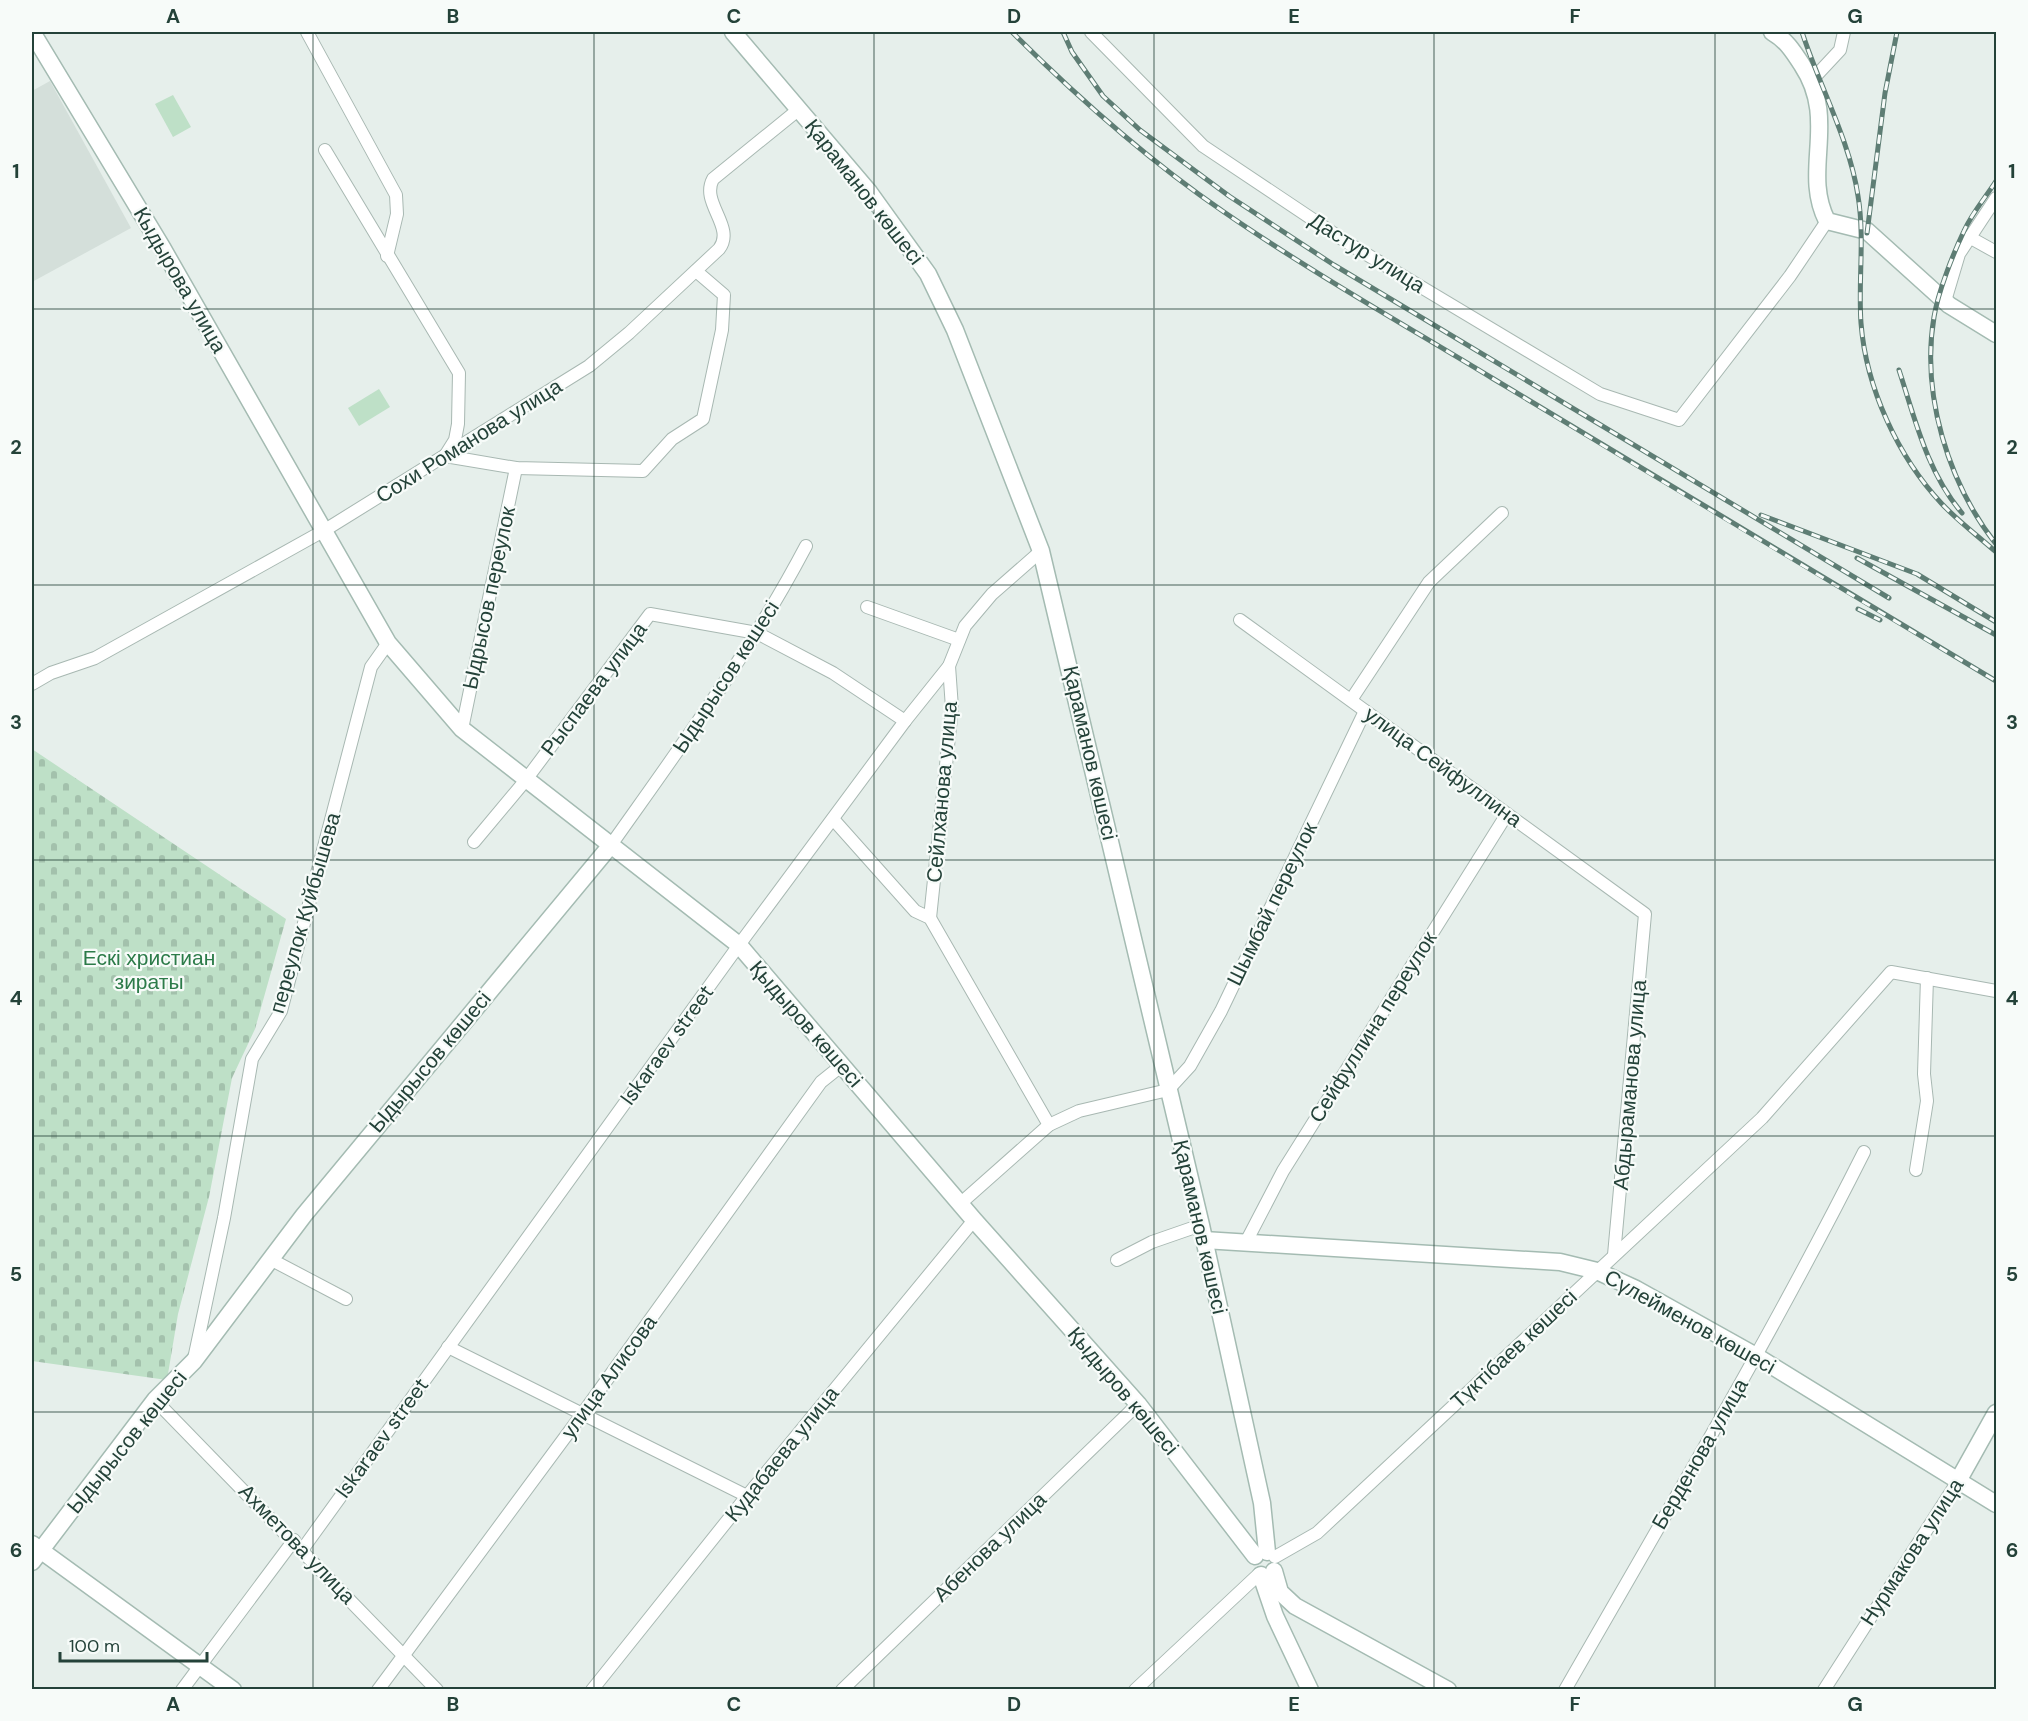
<svg xmlns="http://www.w3.org/2000/svg" width="2028" height="1721" font-family="'DM Sans',sans-serif">
	<defs>
		<pattern id="cemetery-stones" width="16" height="16" patternUnits="userSpaceOnUse" patternTransform="scale(1.5)"><rect width="16" height="16" fill="#bee0c7"/><path d="M2 7V4a2 2 0 0 1 4 0v3zM10 15v-3a2 2 0 0 1 4 0v3z" fill="#a3c1ac"/></pattern>
	</defs>
	<rect width="100%" height="100%" fill="#e6efeb"/>
	<path fill="#d4dfda" d="M 50,81 L 131,228 L 32,282 L 32,91 Z"/>
	<path fill="url(#cemetery-stones)" d="M 32,749 L 286,919 L 255,1029 L 232,1078 L 209,1197 L 178,1314 L 167,1380 L 32,1361 Z"/>
	<g fill="#bee0c7">
		<path d="M 173,95 L 191,127 L 173,137 L 155,104 Z"/>
		<path d="M 379,389 L 390,407 L 359,426 L 348,408 Z"/>
	</g>
	<g fill="none" stroke-linecap="round" stroke-linejoin="round">
		<g stroke="#a8b8b2" stroke-width="14">
			<g id="street">
				<path d="M 307,32 L 396,195 L 397,214 L 387,256"/>
				<path d="M 1091,32 L 1203,146 L 1351,245 L 1600,394 L 1679,420 L 1790,276 L 1827,221"/>
				<path d="M 1812,80 L 1840,50 L 1844,32"/>
				<path d="M 325,150 L 459,373 L 458,424 L 455,440 L 445,456 L 516,468 L 643,471 L 672,439 L 703,419 L 722,330 L 724,295 L 696,271"/>
				<path d="M 1969,237 L 1996,252"/>
				<path d="M 1945,301 L 1959,254 L 1996,198"/>
				<path d="M 867,607 L 959,640"/>
				<path d="M 1240,620 L 1645,914 L 1614,1255"/>
				<path d="M 32,684 L 51,673 L 95,658 L 325,530 L 589,366 L 629,333 L 719,249 C 736,227 700,203 713,179 L 798,110"/>
				<path d="M 1351,700 L 1429,582 L 1502,513"/>
				<path d="M 462,729 L 516,468"/>
				<path d="M 833,819 L 915,911 L 930,918 L 1049,1125"/>
				<path d="M 474,842 L 525,781 L 650,614 L 757,633 L 833,673 L 905,721"/>
				<path d="M 611,845 C 681,746 749,654 806,546"/>
				<path d="M 930,918 L 952,708 L 949,666"/>
				<path d="M 1916,1170 L 1927,1101 L 1924,1074 L 1927,978"/>
				<path d="M 961,1203 L 1049,1125 L 1079,1111 L 1168,1090 L 1190,1066 L 1221,1011 L 1365,711"/>
				<path d="M 1245,1244 L 1283,1171 L 1507,814"/>
				<path d="M 270,1259 L 346,1299"/>
				<path d="M 1117,1260 L 1152,1242 L 1201,1225"/>
				<path d="M 448,1347 L 747,1496"/>
				<path d="M 194,1359 L 224,1218 L 252,1059 L 281,1011 L 371,667 L 388,643"/>
				<path d="M 155,1400 L 437,1690"/>
				<path d="M 302,1550 L 739,945 L 905,721 L 949,666 L 965,626 L 992,594 L 1041,551"/>
				<path d="M 1275,1557 L 1317,1533 L 1762,1118 L 1891,972 L 1996,991"/>
				<path d="M 182,1690 L 294,1540"/>
				<path d="M 378,1690 L 583,1413 L 821,1082 L 841,1066"/>
				<path d="M 592,1690 L 747,1496 L 974,1220"/>
				<path d="M 842,1690 L 1138,1404"/>
				<path d="M 1135,1690 L 1259,1574"/>
				<path d="M 1565,1690 C 1667,1512 1772,1335 1864,1152"/>
				<path d="M 1824,1690 L 1958,1481"/>
			</g>
		</g>
		<g stroke="#a4bbb2" stroke-width="19">
			<g id="secondary">
				<path d="M 32,32 L 163,249 L 388,643 L 462,729 L 739,945 L 974,1220 L 1138,1404 L 1255,1556"/>
				<path d="M 733,32 L 869,192 L 928,274 L 955,330 L 1041,551 L 1201,1225 L 1262,1503 L 1267,1552"/>
				<path d="M 1772,32 C 1786,40 1793,51 1802,65 C 1839,121 1801,170 1827,221 L 1867,231 L 1949,305 L 1996,334"/>
				<path d="M 1204,1240 L 1560,1262 L 1597,1271 L 1636,1289 L 1756,1356 L 1996,1504"/>
				<path d="M 1958,1481 L 1996,1413"/>
				<path d="M 32,1544 L 233,1690"/>
				<path d="M 32,1562 L 155,1400 L 194,1361 L 304,1215 L 611,845"/>
				<path d="M 1274,1571 L 1280,1592 L 1295,1606 L 1448,1690"/>
				<path d="M 1261,1575 L 1275,1616 L 1310,1690"/>
			</g>
		</g>
		<use href="#street" stroke="#fff" stroke-width="12"/>
		<use href="#secondary" stroke="#fff" stroke-width="16"/>
		<g stroke="#5e7d74" stroke-width="5">
			<g id="rail">
				<path d="M 1012,32 C 1077,97 1148,160 1224,212 C 1311,272 1403,324 1492,378 C 1660,480 1828,581 1996,681"/>
				<path d="M 1063,32 L 1072,52 L 1103,96 L 1140,130 L 1229,196 L 1334,265 L 1889,598"/>
				<path d="M 1802,32 C 1819,85 1850,141 1858,196 C 1865,238 1858,281 1861,323 C 1866,388 1898,457 1942,504 C 1958,521 1978,536 1996,552"/>
				<path d="M 1996,181 C 1986,197 1972,213 1964,231 C 1953,254 1938,292 1934,317 C 1921,394 1948,483 1996,544"/>
				<path d="M 1867,233 L 1885,93 L 1897,32"/>
				<path d="M 1899,370 C 1915,419 1927,472 1962,513"/>
				<path d="M 1761,515 L 1917,574 L 1996,622"/>
				<path d="M 1857,558 L 1996,635"/>
				<path d="M 1858,609 L 1880,620"/>
			</g>
		</g>
		<use href="#rail" stroke="#f7fbf9" stroke-width="3" stroke-dasharray="9" stroke-linecap="butt"/>
	</g>
	<path fill="none" stroke="#244239" stroke-width="1.5" stroke-opacity="0.55" d="M 313,32 L 313,1690M 594,32 L 594,1690M 874,32 L 874,1690M 1154,32 L 1154,1690M 1434,32 L 1434,1690M 1715,32 L 1715,1690M 32,309 L 1996,309M 32,585 L 1996,585M 32,860 L 1996,860M 32,1136 L 1996,1136M 32,1412 L 1996,1412"/>
	<g text-anchor="middle" stroke-width="4.5" stroke-linejoin="round" paint-order="stroke">
		<g font-size="21" fill="#244239" stroke="#f7fbf9">
			<text transform="translate(864 192) rotate(52)" y="7">Қараманов көшесі</text>
			<text transform="translate(1367 253) rotate(32)" y="7">Дастур улица</text>
			<text transform="translate(180 280) rotate(60)" y="7">Кыдырова улица</text>
			<text transform="translate(469 441) rotate(-32)" y="7">Сохи Романова улица</text>
			<text transform="translate(489 598) rotate(-78)" y="7">Ыдрысов переулок</text>
			<text transform="translate(726 677) rotate(-57)" y="7">Ыдырысов көшесі</text>
			<text transform="translate(594 689) rotate(-53)" y="7">Рыспаева улица</text>
			<text transform="translate(1090 753) rotate(77)" y="7">Қараманов көшесі</text>
			<text transform="translate(1443 767) rotate(36)" y="7">улица Сейфуллина</text>
			<text transform="translate(942 792) rotate(-85)" y="7">Сейлханова улица</text>
			<text transform="translate(1272 904) rotate(-64)" y="7">Шымбай переулок</text>
			<text transform="translate(305 913) rotate(-74)" y="7">переулок Куйбышева</text>
			<text transform="translate(806 1024) rotate(49)" y="7">Қыдыров көшесі</text>
			<text transform="translate(1373 1027) rotate(-58)" y="7">Сейфуллина переулок</text>
			<text transform="translate(667 1045) rotate(-54)" y="7">Iskaraev street</text>
			<text transform="translate(430 1062) rotate(-50)" y="7">Ыдырысов көшесі</text>
			<text transform="translate(1630 1085) rotate(-85)" y="7">Абдыраманова улица</text>
			<text transform="translate(1200 1227) rotate(77)" y="7">Қараманов көшесі</text>
			<text transform="translate(1690 1322) rotate(29)" y="7">Сүлейменов көшесі</text>
			<text transform="translate(1514 1349) rotate(-43)" y="7">Түктібаев көшесі</text>
			<text transform="translate(609 1377) rotate(-54)" y="7">улица Алисова</text>
			<text transform="translate(1123 1391) rotate(50)" y="7">Қыдыров көшесі</text>
			<text transform="translate(382 1438) rotate(-54)" y="7">Iskaraev street</text>
			<text transform="translate(127 1442) rotate(-51)" y="7">Ыдырысов көшесі</text>
			<text transform="translate(782 1454) rotate(-51)" y="7">Кудабаева улица</text>
			<text transform="translate(1700 1454) rotate(-60)" y="7">Берденова улица</text>
			<text transform="translate(297 1544) rotate(46)" y="7">Ахметова улица</text>
			<text transform="translate(990 1547) rotate(-44)" y="7">Абенова улица</text>
			<text transform="translate(1912 1552) rotate(-57)" y="7">Нурмакова улица</text>
		</g>
		<g font-size="21" fill="#2c7b49" stroke="#f7fbf9">
			<text x="149" y="965">Ескі христиан<tspan x="149" dy="24">зираты</tspan></text>
		</g>
	</g>
	<rect width="2028" height="1721" fill="none" stroke="#f7fbf9" stroke-width="66"/>
	<path d="M60 1652v9h147v-9" fill="none" stroke="#244239" stroke-width="3"/>
	<text x="69" y="1652" font-size="18" fill="#244239" stroke="#f7fbf9" stroke-width="4.5" paint-order="stroke">100 m</text>
	<rect x="33" y="33" width="1962" height="1655" fill="none" stroke="#244239" stroke-width="2"/>
	<g font-size="20" text-anchor="middle" font-weight="bold" fill="#244239">
		<text x="173" y="23">A</text>
		<text x="453" y="23">B</text>
		<text x="734" y="23">C</text>
		<text x="1014" y="23">D</text>
		<text x="1294" y="23">E</text>
		<text x="1575" y="23">F</text>
		<text x="1855" y="23">G</text>
		<text x="16" y="178">1</text>
		<text x="2012" y="178">1</text>
		<text x="16" y="454">2</text>
		<text x="2012" y="454">2</text>
		<text x="16" y="729">3</text>
		<text x="2012" y="729">3</text>
		<text x="16" y="1005">4</text>
		<text x="2012" y="1005">4</text>
		<text x="16" y="1281">5</text>
		<text x="2012" y="1281">5</text>
		<text x="16" y="1557">6</text>
		<text x="2012" y="1557">6</text>
		<text x="173" y="1711">A</text>
		<text x="453" y="1711">B</text>
		<text x="734" y="1711">C</text>
		<text x="1014" y="1711">D</text>
		<text x="1294" y="1711">E</text>
		<text x="1575" y="1711">F</text>
		<text x="1855" y="1711">G</text>
	</g>
</svg>
